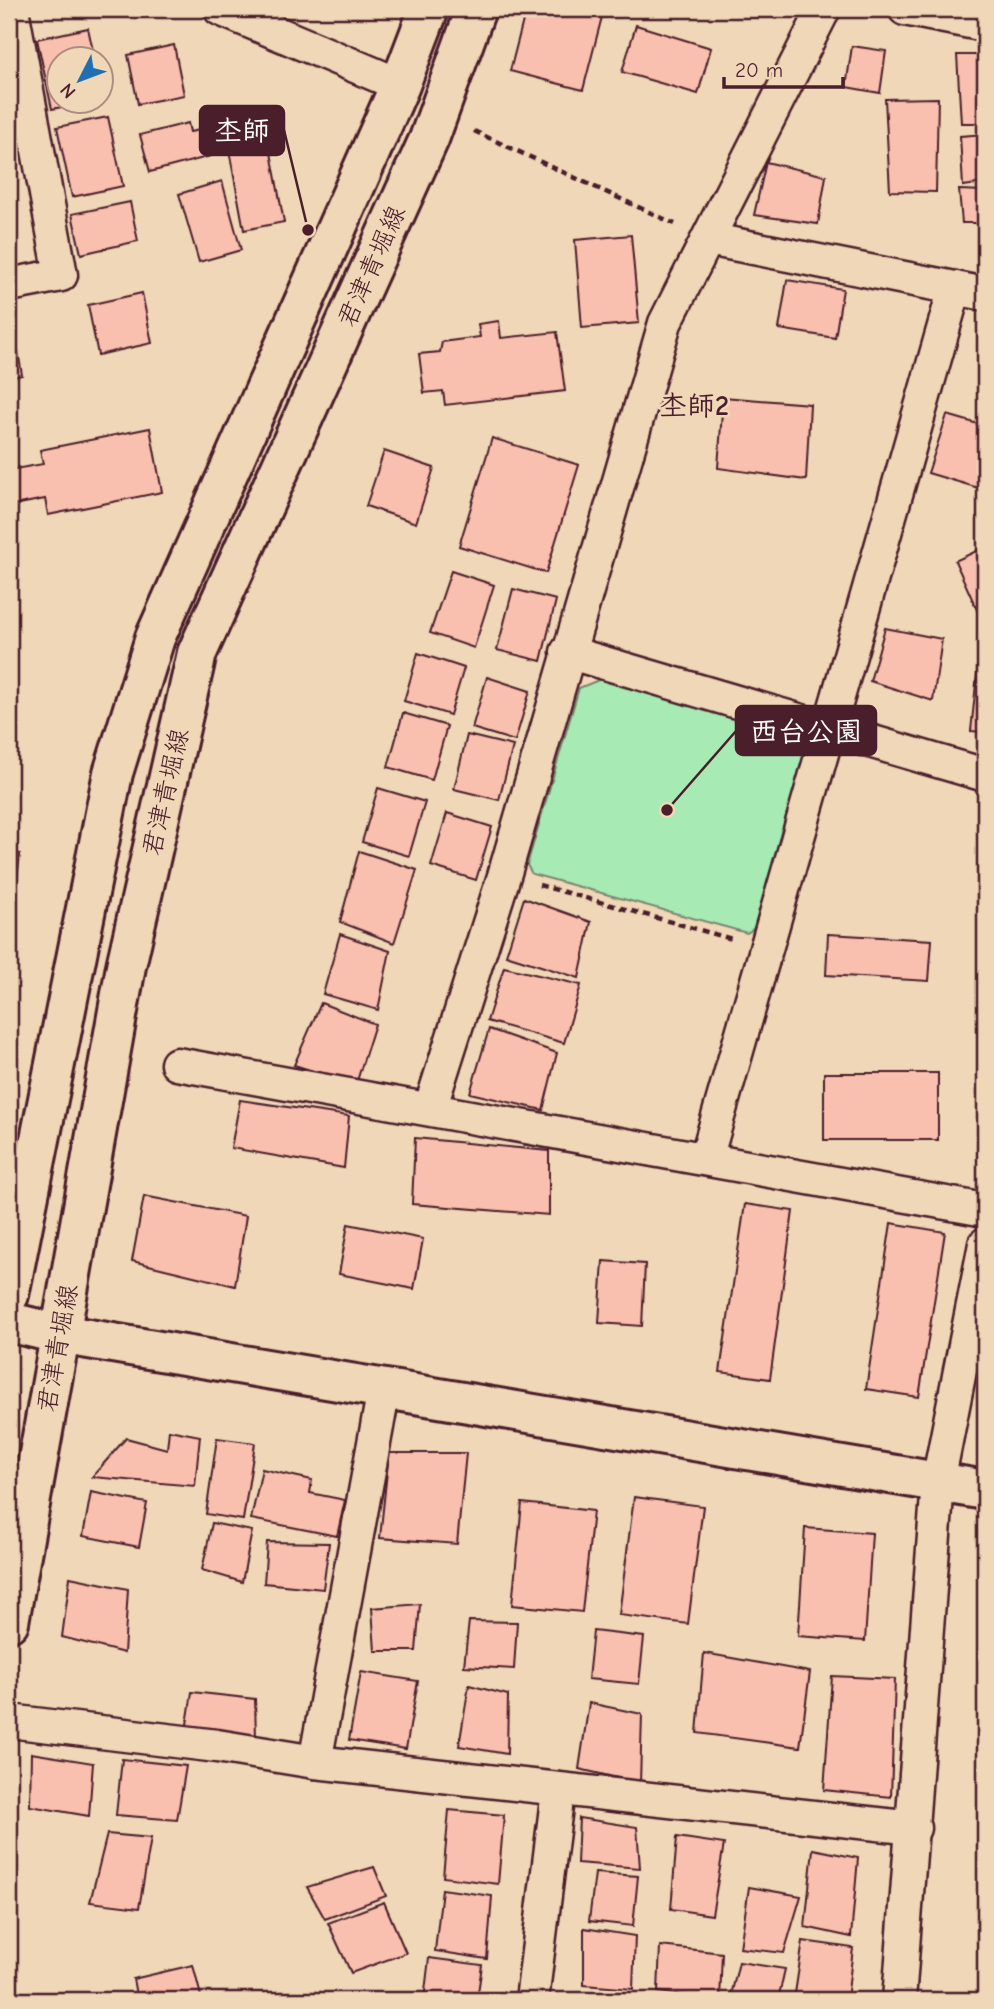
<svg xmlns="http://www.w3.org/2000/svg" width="994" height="2009" font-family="'Comic Neue','Klee One',sans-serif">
	<rect width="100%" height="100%" fill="#f0d7b8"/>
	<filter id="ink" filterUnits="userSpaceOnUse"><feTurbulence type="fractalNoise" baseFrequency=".0143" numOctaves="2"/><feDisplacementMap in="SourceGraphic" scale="14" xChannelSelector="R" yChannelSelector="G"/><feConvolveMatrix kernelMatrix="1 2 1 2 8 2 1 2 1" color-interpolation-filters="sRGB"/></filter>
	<g filter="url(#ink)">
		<path fill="#a7eab4" stroke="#788470" stroke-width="2" d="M 601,679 L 794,731 L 807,755 L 756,927 L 747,933 L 532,874 L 527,865 L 579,688 Z"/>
		<g fill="#f9c0af" stroke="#4a1f2b" stroke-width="2">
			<path d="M 526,9 L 604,9 L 583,90 L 510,71 Z"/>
			<path d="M 636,25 L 711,48 L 698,94 L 622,72 Z"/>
			<path d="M 88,28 L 95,60 L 60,60 L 60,102 L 86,102 L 52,109 L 37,39 Z"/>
			<path d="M 174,45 L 184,95 L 138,104 L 128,55 Z"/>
			<path d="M 852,46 L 886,51 L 880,93 L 846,87 Z"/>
			<path d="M 957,55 L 985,55 L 985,123 L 961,123 Z"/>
			<path d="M 938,98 L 936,192 L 890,191 L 885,99 Z"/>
			<path d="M 108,117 L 123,186 L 72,197 L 57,127 Z"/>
			<path d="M 188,123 L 190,132 L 204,129 L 211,156 L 150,172 L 140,135 Z"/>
			<path d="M 985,134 L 985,183 L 963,186 L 960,136 Z"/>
			<path d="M 269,142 L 284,222 L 244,230 L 229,150 Z"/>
			<path d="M 766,162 L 826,176 L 818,224 L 754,215 Z"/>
			<path d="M 222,181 L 241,250 L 199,262 L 179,194 Z"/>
			<path d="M 959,190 L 985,191 L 985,223 L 962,223 Z"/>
			<path d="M 130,202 L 138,241 L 81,254 L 72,214 Z"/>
			<path d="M 631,235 L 639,323 L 582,328 L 575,240 Z"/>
			<path d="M 787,280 L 843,289 L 835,338 L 779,329 Z"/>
			<path d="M 142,293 L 152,343 L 98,355 L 88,305 Z"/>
			<path d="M 12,315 L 22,375 L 9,378 L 9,316 Z"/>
			<path d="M 499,321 L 501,338 L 557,332 L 565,391 L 445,405 L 443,391 L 424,393 L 419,354 L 440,352 L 442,342 L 480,337 L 478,324 Z"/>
			<path d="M 723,397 L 810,404 L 806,480 L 718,468 Z"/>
			<path d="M 947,415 L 985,426 L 985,490 L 928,473 Z"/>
			<path d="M 150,428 L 162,492 L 48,515 L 45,499 L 9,506 L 9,470 L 43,464 L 40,450 Z"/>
			<path d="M 492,438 L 579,465 L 546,573 L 459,546 Z"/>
			<path d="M 384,451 L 434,468 L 416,523 L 366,506 Z"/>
			<path d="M 985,547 L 985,609 L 978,612 L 955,561 Z"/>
			<path d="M 451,571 L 494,585 L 474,648 L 430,633 Z"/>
			<path d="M 513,589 L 556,600 L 541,661 L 497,650 Z"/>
			<path d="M 885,628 L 942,639 L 933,701 L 870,681 Z"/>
			<path d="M 418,653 L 464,668 L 450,715 L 404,701 Z"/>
			<path d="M 978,665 L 985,665 L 985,732 L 971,731 Z"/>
			<path d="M 487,677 L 530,691 L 515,741 L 472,728 Z"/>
			<path d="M 403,713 L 447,726 L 432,780 L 388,767 Z"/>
			<path d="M 467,735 L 513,746 L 499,800 L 454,789 Z"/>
			<path d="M 378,788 L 425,802 L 409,856 L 362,842 Z"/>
			<path d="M 447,813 L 492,827 L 476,880 L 431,866 Z"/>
			<path d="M 359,851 L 417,870 L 394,943 L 340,922 Z"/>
			<path d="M 9,852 L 20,854 L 12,924 L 9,924 Z"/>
			<path d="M 524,898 L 591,922 L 579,978 L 506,955 Z"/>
			<path d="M 340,934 L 390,951 L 378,1010 L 323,994 Z"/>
			<path d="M 828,934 L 932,940 L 929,981 L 826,975 Z"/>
			<path d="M 504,967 L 581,985 L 564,1043 L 487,1021 Z"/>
			<path d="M 321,1003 L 375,1024 L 356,1084 L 294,1065 Z"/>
			<path d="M 489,1029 L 557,1053 L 543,1110 L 470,1093 Z"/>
			<rect x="824" y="1073" width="114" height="67"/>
			<path d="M 240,1100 L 349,1116 L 344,1168 L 231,1148 Z"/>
			<path d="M 415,1138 L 549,1151 L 549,1215 L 412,1204 Z"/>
			<path d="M 144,1196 L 246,1216 L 235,1286 L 132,1261 Z"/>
			<path d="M 745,1204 L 793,1211 L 770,1379 L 720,1372 Z"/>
			<path d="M 891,1223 L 945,1232 L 919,1397 L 866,1389 Z"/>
			<path d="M 348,1224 L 423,1239 L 414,1289 L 339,1274 Z"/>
			<path d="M 603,1261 L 645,1264 L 642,1326 L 599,1323 Z"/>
			<path d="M 169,1430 L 200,1436 L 195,1486 L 92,1477 L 126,1438 L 167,1449 Z"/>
			<path d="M 217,1438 L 255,1443 L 243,1520 L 206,1514 Z"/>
			<path d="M 389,1453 L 466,1453 L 457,1544 L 380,1538 Z"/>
			<path d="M 262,1469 L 312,1480 L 310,1493 L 345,1500 L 337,1536 L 251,1519 Z"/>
			<path d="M 91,1492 L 147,1503 L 139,1547 L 83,1536 Z"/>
			<path d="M 634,1497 L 703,1506 L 688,1624 L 619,1615 Z"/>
			<path d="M 522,1503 L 593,1511 L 582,1612 L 512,1605 Z"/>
			<path d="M 212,1523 L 252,1531 L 242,1582 L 202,1570 Z"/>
			<path d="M 805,1528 L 872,1533 L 865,1641 L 798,1636 Z"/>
			<path d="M 267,1542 L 329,1543 L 323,1589 L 264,1583 Z"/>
			<path d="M 70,1577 L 128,1589 L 124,1653 L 62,1637 Z"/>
			<path d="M 420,1604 L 416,1651 L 375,1651 L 372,1608 Z"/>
			<path d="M 469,1621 L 517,1622 L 514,1669 L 464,1666 Z"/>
			<path d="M 593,1631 L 644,1637 L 639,1684 L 588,1679 Z"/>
			<path d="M 704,1653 L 810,1672 L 800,1747 L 697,1733 Z"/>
			<path d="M 361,1672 L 418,1681 L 406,1749 L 349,1740 Z"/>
			<path d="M 832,1676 L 895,1679 L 891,1797 L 824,1790 Z"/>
			<path d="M 469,1685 L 508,1695 L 507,1754 L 459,1746 Z"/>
			<path d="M 192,1692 L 255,1699 L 256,1739 L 186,1731 Z"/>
			<path d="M 589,1703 L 642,1714 L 640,1783 L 579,1769 Z"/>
			<path d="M 31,1753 L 93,1763 L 89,1816 L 30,1806 Z"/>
			<path d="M 122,1759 L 186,1766 L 177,1820 L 116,1815 Z"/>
			<path d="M 449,1810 L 504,1815 L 498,1884 L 443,1877 Z"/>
			<path d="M 579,1818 L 637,1827 L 640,1868 L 577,1863 Z"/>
			<path d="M 107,1834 L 151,1838 L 139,1908 L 90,1902 Z"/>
			<path d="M 677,1837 L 724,1844 L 712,1915 L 671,1909 Z"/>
			<path d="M 813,1849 L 858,1858 L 851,1937 L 805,1927 Z"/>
			<path d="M 374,1867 L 386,1896 L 325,1919 L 307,1887 Z"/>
			<path d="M 595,1873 L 638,1876 L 633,1926 L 589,1921 Z"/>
			<path d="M 749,1887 L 801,1896 L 784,1953 L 740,1948 Z"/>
			<path d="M 442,1889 L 492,1896 L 487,1959 L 435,1951 Z"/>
			<path d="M 384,1902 L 406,1953 L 351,1973 L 328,1923 Z"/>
			<path d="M 584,1928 L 635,1936 L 633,1989 L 584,1985 Z"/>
			<path d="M 803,1941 L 853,1948 L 847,2000 L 794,2000 Z"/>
			<path d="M 660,1946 L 722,1953 L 720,2000 L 658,1992 Z"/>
			<path d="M 429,1958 L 482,1965 L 477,2000 L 424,2000 Z"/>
			<path d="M 739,1962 L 785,1969 L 778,2000 L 730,2000 Z"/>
			<path d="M 193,1965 L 202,2000 L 137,2000 L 133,1979 Z"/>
			<path d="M 391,1993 L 394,2000 L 363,2000 Z"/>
		</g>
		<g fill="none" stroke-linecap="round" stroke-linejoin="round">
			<g stroke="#4a1f2b" stroke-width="37">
				<g id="street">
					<path d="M 220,9 L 400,85"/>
					<path d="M 905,9 L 985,25"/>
					<path d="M 708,239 L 985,294"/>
					<path d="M 9,285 L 61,275 L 12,9"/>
					<path d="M 567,652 L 985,775"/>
					<path d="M 177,1064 L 985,1210"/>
					<path d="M 430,1109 L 504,876 L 665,323 L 824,9"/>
					<path d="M 706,1159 L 955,288"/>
					<path d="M 9,1721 L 217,1746 L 315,1762 L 914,1828"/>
					<path d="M 315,1762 L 384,1389"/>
					<path d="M 532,2000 L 558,1791"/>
					<path d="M 899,2000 L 938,1482 L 985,1244"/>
				</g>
			</g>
			<g stroke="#4a1f2b" stroke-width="44">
				<g id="secondary">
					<path d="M 9,1295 L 113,773 L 155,638 L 400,85 L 429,9"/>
					<path d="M 9,1322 L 59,1334 L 985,1490"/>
					<path d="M 9,1622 L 126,966 L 197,653 L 429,139 L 476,9"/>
				</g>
			</g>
			<g stroke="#4a1f2b" stroke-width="4.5" stroke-dasharray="7 5" stroke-linecap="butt">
				<path d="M 474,131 L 675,224"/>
				<path d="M 539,885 L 732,939"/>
			</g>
			<use href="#street" stroke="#f0d7b8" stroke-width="32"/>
			<use href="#secondary" stroke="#f0d7b8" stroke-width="38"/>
		</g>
	</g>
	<g text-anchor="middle" stroke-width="5" stroke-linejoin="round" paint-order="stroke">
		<g font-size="26" fill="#4a1f2b" stroke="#f0d7b8">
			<text transform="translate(371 266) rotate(-66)" y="9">君津青堀線</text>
			<text transform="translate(165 792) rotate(-77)" y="9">君津青堀線</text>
			<text transform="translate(57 1348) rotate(-80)" y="9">君津青堀線</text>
		</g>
		<g font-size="28" font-weight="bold" fill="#4a1f2b" stroke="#f0d7b8">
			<text x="694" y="415">杢師2</text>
		</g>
	</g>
	<path fill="none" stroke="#4a1f2b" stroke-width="2.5" d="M308 230L284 130M667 810L736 731"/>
	<g fill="#4a1f2b" stroke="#f0d7b8" stroke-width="2.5">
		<circle cx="308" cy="230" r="7"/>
		<circle cx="667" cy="810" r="7"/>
	</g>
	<g fill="#4a1f2b" stroke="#4a1f2b" stroke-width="2.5">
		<rect x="200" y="106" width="84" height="49" rx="7"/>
		<rect x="736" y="706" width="140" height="49" rx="7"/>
	</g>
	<g font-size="28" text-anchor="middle" font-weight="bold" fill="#fff">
		<text x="242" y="140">杢師</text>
		<text x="806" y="741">西台公園</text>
	</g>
	<rect width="994" height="2009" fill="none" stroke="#f0d7b8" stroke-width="35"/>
	<rect x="18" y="18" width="959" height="1974" fill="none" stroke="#4a1f2b" stroke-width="2.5" filter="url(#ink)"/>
	<g transform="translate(80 80) rotate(228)"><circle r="33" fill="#f0d7b8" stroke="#ae8d80" stroke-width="2"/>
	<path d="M0-5L12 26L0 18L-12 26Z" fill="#1f6fb2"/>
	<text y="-10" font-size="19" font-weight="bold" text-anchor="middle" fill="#4a1f2b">N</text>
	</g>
	<path d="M724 77v10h119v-10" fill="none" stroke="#4a1f2b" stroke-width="3.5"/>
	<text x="735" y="77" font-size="21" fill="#4a1f2b" stroke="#f0d7b8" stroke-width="5" paint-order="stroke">20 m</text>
</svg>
